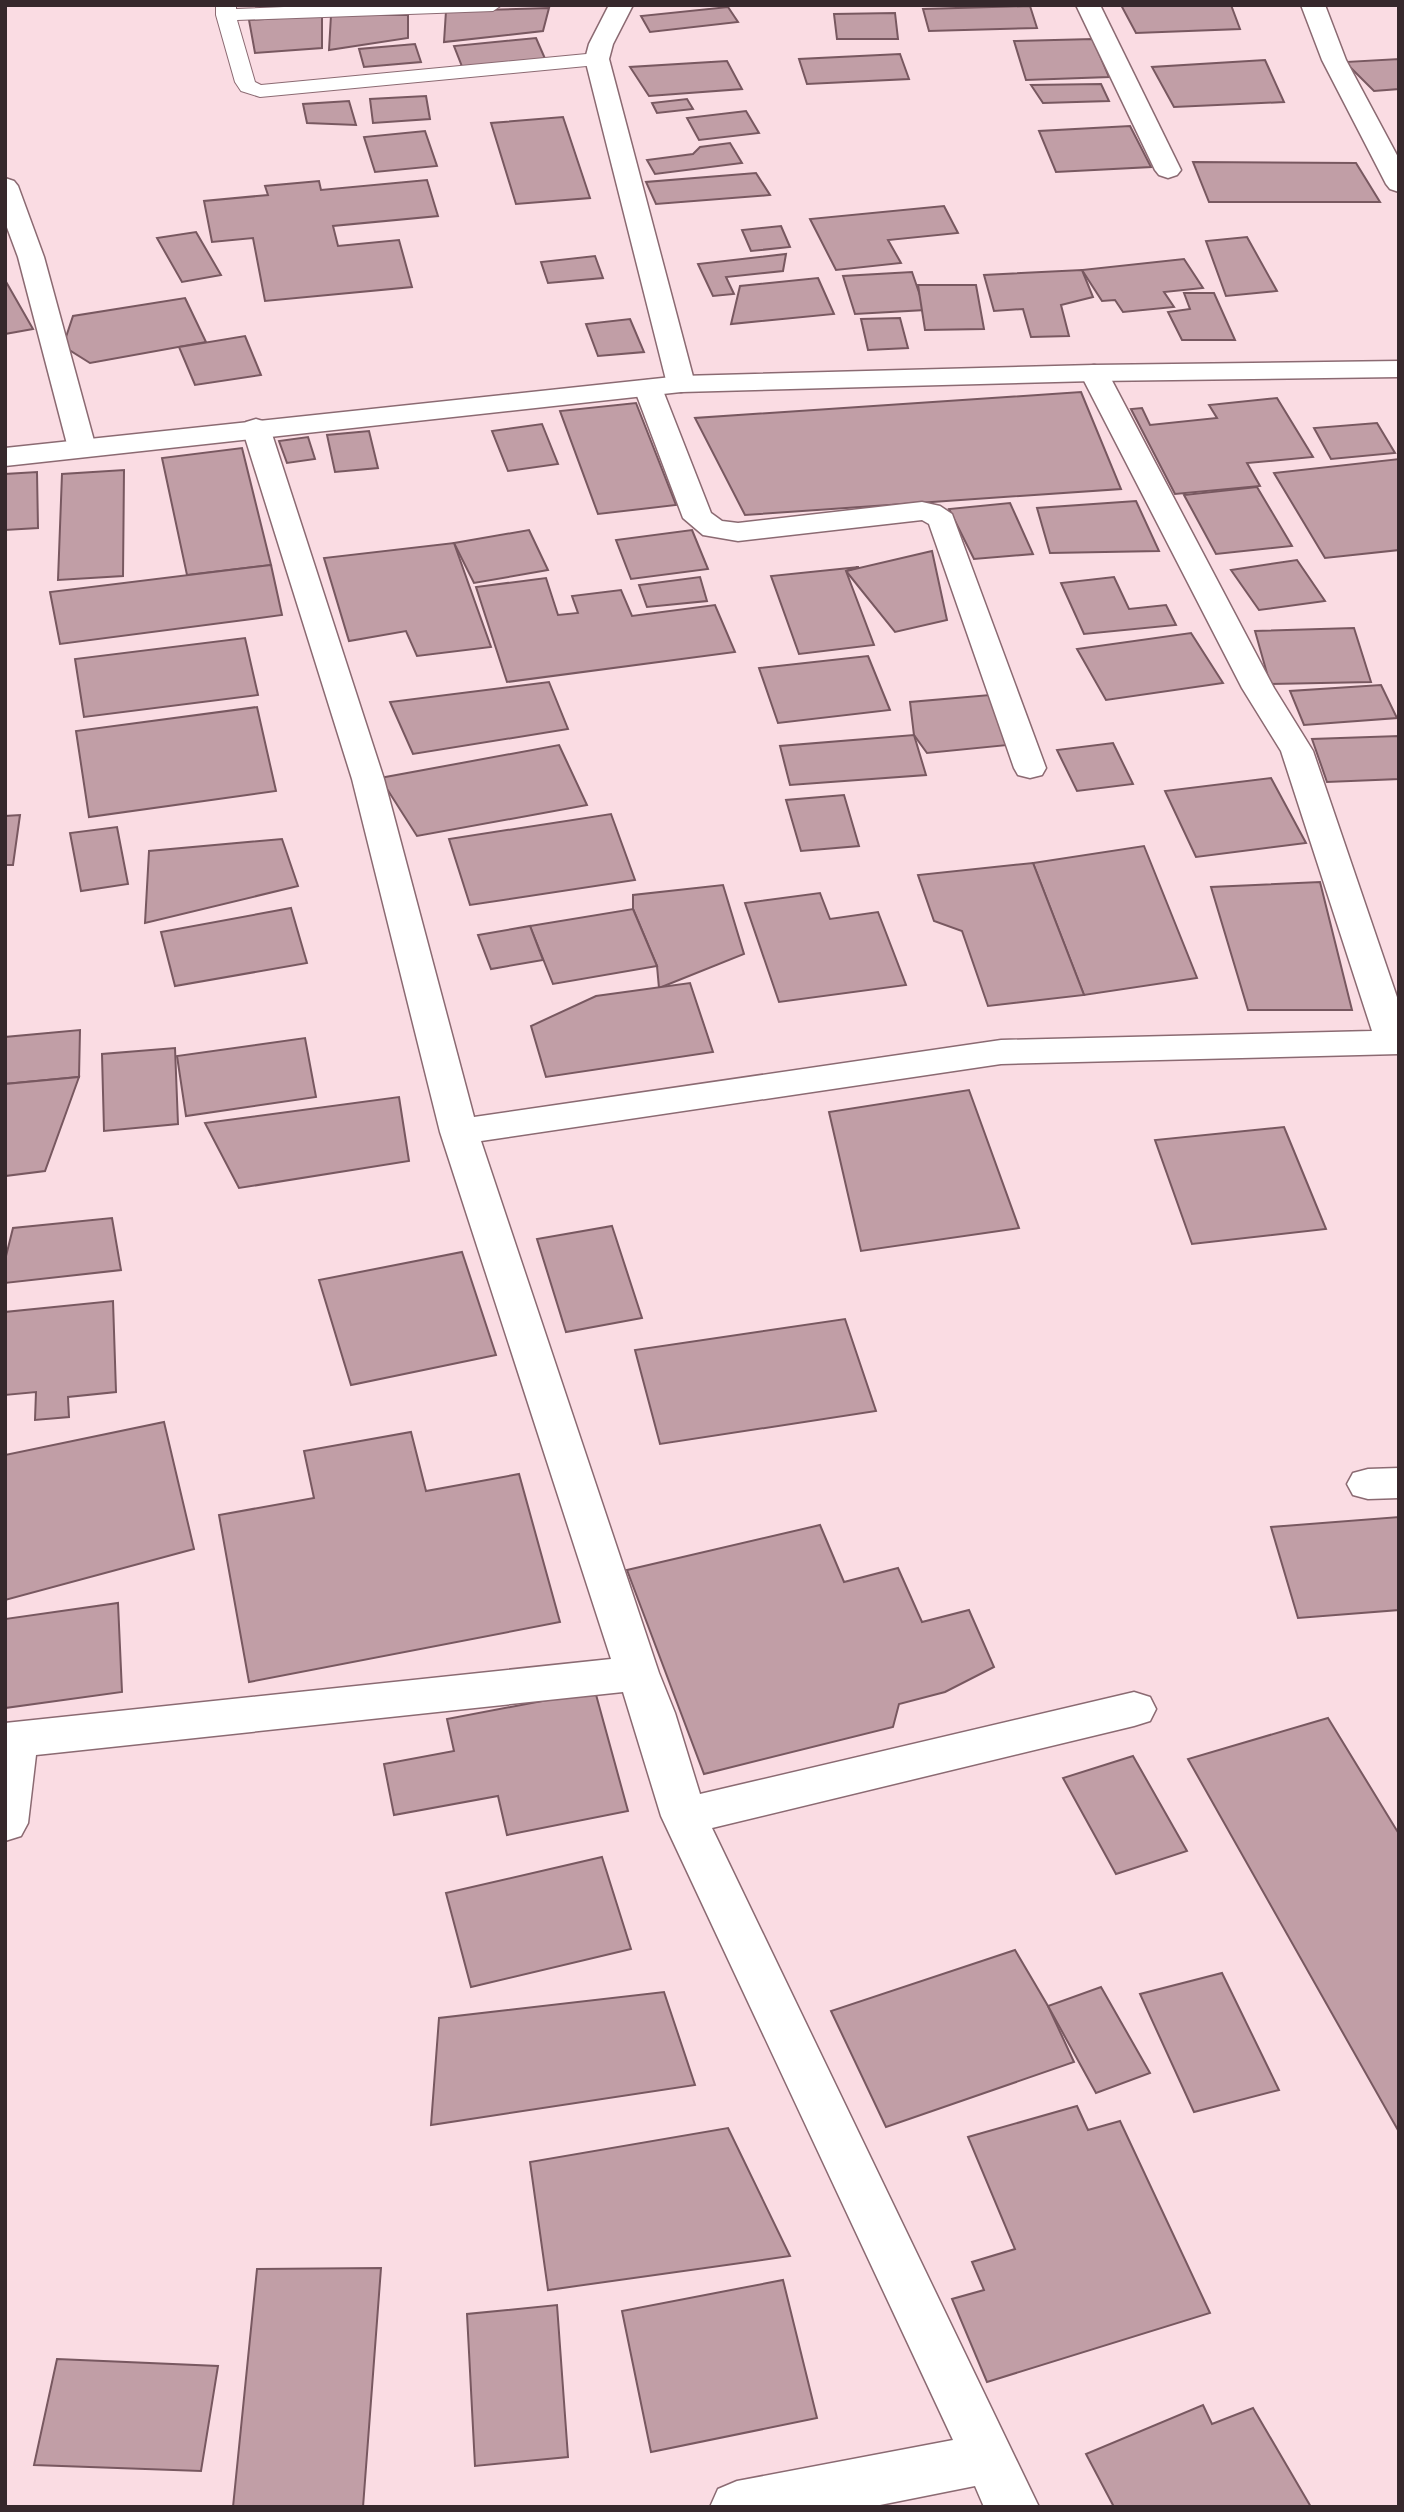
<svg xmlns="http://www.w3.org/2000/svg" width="1404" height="2512" font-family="'Exo 2',sans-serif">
	<rect width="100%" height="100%" fill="#fadce3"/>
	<g fill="#c19ea6" stroke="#785860" stroke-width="2">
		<path d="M 1121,5 L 1231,5 L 1240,29 L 1136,33 Z"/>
		<path d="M 1030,6 L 1037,28 L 929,31 L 923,9 Z"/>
		<path d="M 728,7 L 738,22 L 650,32 L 641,16 Z"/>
		<path d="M 549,8 L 543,31 L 444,42 L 446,11 Z"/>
		<path d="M 895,13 L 898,39 L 837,39 L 834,14 Z"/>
		<path d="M 322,15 L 322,48 L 255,53 L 249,20 Z"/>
		<path d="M 331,15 L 408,15 L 408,38 L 329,50 Z"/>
		<path d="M 536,38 L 546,61 L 463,69 L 454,46 Z"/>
		<path d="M 1093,39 L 1109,77 L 1026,80 L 1014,41 Z"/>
		<path d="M 415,44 L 421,62 L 364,67 L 359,49 Z"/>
		<path d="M 900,54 L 909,79 L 807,84 L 799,59 Z"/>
		<path d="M 1399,59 L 1399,89 L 1374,91 L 1345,62 Z"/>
		<path d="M 1265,60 L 1284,102 L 1174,107 L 1152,67 Z"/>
		<path d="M 727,61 L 742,89 L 649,96 L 630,67 Z"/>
		<path d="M 1101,84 L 1109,101 L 1043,103 L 1031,85 Z"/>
		<path d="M 426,96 L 430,119 L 373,123 L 370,99 Z"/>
		<path d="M 687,99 L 693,109 L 657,113 L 652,103 Z"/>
		<path d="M 349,101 L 356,125 L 307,123 L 303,104 Z"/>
		<path d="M 746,111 L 759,133 L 699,140 L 687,118 Z"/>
		<path d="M 563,117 L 590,198 L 516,204 L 491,123 Z"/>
		<path d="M 1130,126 L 1151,167 L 1056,172 L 1039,131 Z"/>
		<path d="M 425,131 L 437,166 L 375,172 L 364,137 Z"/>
		<path d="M 730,143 L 742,163 L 655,174 L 647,160 L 693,154 L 700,147 Z"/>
		<path d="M 1193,162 L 1356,163 L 1380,202 L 1209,202 Z"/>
		<path d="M 756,173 L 770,195 L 656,204 L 646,182 Z"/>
		<path d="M 427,180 L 438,216 L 333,226 L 338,246 L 399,240 L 412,287 L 265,301 L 253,238 L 212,242 L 204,201 L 268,195 L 265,186 L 319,181 L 321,190 Z"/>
		<path d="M 944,206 L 958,233 L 888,240 L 901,263 L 836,270 L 810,219 Z"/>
		<path d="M 781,226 L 790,247 L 751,251 L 742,230 Z"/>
		<path d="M 196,232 L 221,275 L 182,282 L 157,238 Z"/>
		<path d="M 1247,237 L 1277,291 L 1226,296 L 1206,241 Z"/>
		<path d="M 786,254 L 783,271 L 726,277 L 734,294 L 713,296 L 698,264 Z"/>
		<path d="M 595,256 L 603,278 L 548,283 L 541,262 Z"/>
		<path d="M 1184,259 L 1203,288 L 1164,292 L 1174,307 L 1123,312 L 1115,300 L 1102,301 L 1082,270 Z"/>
		<path d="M 1082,270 L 1093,297 L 1061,305 L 1069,336 L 1031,337 L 1023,309 L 994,311 L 984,275 Z"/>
		<path d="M 912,272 L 925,310 L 855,314 L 843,276 Z"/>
		<path d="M 818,278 L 834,314 L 731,324 L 740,286 Z"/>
		<path d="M 5,280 L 33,329 L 5,334 Z"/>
		<path d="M 918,285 L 976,285 L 984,329 L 925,330 Z"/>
		<path d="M 1184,293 L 1214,293 L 1235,340 L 1182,340 L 1168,312 L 1190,309 Z"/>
		<path d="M 185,298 L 206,342 L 90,363 L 63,346 L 73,316 Z"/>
		<path d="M 900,318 L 908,348 L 868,350 L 861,319 Z"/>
		<path d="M 630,319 L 644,352 L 598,356 L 586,324 Z"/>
		<path d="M 245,336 L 261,375 L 195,385 L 179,347 Z"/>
		<path d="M 1081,392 L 1121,489 L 745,515 L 695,418 Z"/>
		<path d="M 1277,398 L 1313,457 L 1247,463 L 1260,486 L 1175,494 L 1131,409 L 1142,408 L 1150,425 L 1217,418 L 1209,405 Z"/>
		<path d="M 636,403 L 676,505 L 598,514 L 560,411 Z"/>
		<path d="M 1377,423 L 1395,453 L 1331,459 L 1314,428 Z"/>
		<path d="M 542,424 L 558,464 L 508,471 L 492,431 Z"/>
		<path d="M 369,431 L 378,468 L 335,472 L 327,435 Z"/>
		<path d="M 308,437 L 315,459 L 287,463 L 279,441 Z"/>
		<path d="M 242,448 L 271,565 L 187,575 L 162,458 Z"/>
		<path d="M 1399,459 L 1399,550 L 1325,558 L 1274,473 Z"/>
		<path d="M 124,470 L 123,576 L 58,580 L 62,474 Z"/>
		<path d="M 37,472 L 38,528 L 5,530 L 5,474 Z"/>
		<path d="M 1257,487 L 1292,546 L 1216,554 L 1184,495 Z"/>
		<path d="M 1136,501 L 1159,551 L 1050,553 L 1037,508 Z"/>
		<path d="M 1010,503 L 1033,554 L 974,559 L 949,509 Z"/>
		<path d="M 529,530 L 548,570 L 474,583 L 454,543 Z"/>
		<path d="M 692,530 L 708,569 L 631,579 L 616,540 Z"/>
		<path d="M 454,543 L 491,647 L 417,656 L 406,631 L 349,641 L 324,558 Z"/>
		<path d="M 932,551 L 947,620 L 895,632 L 846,571 Z"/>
		<path d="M 1297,560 L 1325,601 L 1259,610 L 1231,570 Z"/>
		<path d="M 271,565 L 282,615 L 60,644 L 50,592 Z"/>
		<path d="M 859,567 L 846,571 L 874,645 L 799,654 L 771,576 Z"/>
		<path d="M 700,577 L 707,601 L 647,607 L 639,585 Z"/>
		<path d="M 1114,577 L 1129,609 L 1166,605 L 1176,625 L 1084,634 L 1061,583 Z"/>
		<path d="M 546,578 L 558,615 L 578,613 L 572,596 L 621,590 L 632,616 L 715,605 L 735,652 L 507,682 L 476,587 Z"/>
		<path d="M 1354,628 L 1371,682 L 1270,684 L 1255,631 Z"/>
		<path d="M 1191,633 L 1223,683 L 1106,700 L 1077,649 Z"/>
		<path d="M 245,638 L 258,695 L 84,717 L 75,659 Z"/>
		<path d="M 868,656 L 890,710 L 778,723 L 759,668 Z"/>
		<path d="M 549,682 L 568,729 L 413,754 L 390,702 Z"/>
		<path d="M 1381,685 L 1397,718 L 1304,725 L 1290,691 Z"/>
		<path d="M 990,695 L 1008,745 L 927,753 L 914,735 L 910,702 Z"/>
		<path d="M 257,707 L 276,791 L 89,817 L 76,731 Z"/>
		<path d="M 914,735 L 926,775 L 790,785 L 780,746 Z"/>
		<path d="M 1399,736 L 1399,779 L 1327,782 L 1312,739 Z"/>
		<path d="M 1113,743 L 1133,784 L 1077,791 L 1057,750 Z"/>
		<path d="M 559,745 L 587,805 L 417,836 L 380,778 Z"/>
		<path d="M 1271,778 L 1306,843 L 1196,857 L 1165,791 Z"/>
		<path d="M 844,795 L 859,846 L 801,851 L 786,800 Z"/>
		<path d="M 611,814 L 635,880 L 470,905 L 449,839 Z"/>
		<path d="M 20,815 L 13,865 L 5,865 L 5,816 Z"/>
		<path d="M 117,827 L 128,884 L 81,891 L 70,833 Z"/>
		<path d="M 282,839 L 298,886 L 145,923 L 149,851 Z"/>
		<path d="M 1144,846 L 1197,978 L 1084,995 L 1033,863 Z"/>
		<path d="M 1033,863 L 1084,995 L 988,1006 L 962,931 L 934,921 L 918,875 Z"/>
		<path d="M 1320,882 L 1352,1010 L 1248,1010 L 1211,887 Z"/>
		<path d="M 723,885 L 744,954 L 659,988 L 657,966 L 633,909 L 633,895 Z"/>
		<path d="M 820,893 L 830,919 L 878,912 L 906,985 L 779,1002 L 745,903 Z"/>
		<path d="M 291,908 L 307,963 L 175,986 L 161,932 Z"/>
		<path d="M 633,909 L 657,966 L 553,984 L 530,926 Z"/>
		<path d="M 530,926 L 543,960 L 491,969 L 478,935 Z"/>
		<path d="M 690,983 L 713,1052 L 546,1077 L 531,1026 L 596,996 Z"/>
		<path d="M 80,1030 L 79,1077 L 5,1084 L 5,1037 Z"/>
		<path d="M 305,1038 L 316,1097 L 186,1116 L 177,1056 Z"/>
		<path d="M 175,1048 L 178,1124 L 104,1131 L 102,1054 Z"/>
		<path d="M 79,1077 L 45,1171 L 5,1176 L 5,1084 Z"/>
		<path d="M 969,1090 L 1019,1228 L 861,1251 L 829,1112 Z"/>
		<path d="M 399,1097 L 409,1161 L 239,1188 L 205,1123 Z"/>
		<path d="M 1284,1127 L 1326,1229 L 1192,1244 L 1155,1140 Z"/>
		<path d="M 112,1218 L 121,1270 L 5,1283 L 5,1260 L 13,1228 Z"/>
		<path d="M 612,1226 L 642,1318 L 566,1332 L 537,1239 Z"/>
		<path d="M 462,1252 L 496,1355 L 351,1385 L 319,1280 Z"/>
		<path d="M 113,1301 L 116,1392 L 68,1397 L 69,1417 L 35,1420 L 36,1392 L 5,1395 L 5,1312 Z"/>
		<path d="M 845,1319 L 876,1411 L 660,1444 L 635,1350 Z"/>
		<path d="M 164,1422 L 194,1549 L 5,1600 L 5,1455 Z"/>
		<path d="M 411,1432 L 426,1491 L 519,1474 L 560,1622 L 249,1682 L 219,1515 L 314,1498 L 304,1451 Z"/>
		<path d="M 1399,1517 L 1399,1610 L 1298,1618 L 1271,1527 Z"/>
		<path d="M 820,1525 L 844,1582 L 898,1568 L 922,1622 L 969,1610 L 994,1667 L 945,1692 L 899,1704 L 893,1727 L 704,1774 L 627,1570 Z"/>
		<path d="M 118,1603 L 122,1692 L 5,1708 L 5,1619 Z"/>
		<path d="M 595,1691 L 628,1811 L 507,1835 L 498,1796 L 394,1815 L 384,1764 L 454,1751 L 447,1719 Z"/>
		<path d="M 1328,1718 L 1399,1834 L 1399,2132 L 1188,1759 Z"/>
		<path d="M 1133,1756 L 1187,1851 L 1116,1874 L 1063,1778 Z"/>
		<path d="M 602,1857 L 631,1949 L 471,1987 L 446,1893 Z"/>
		<path d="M 1015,1950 L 1048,2006 L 1074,2062 L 886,2127 L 831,2011 Z"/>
		<path d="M 1222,1973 L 1279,2090 L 1194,2112 L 1140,1994 Z"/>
		<path d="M 1101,1987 L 1150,2073 L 1096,2093 L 1048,2006 Z"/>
		<path d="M 664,1992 L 695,2085 L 431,2125 L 439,2018 Z"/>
		<path d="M 1077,2106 L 1088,2130 L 1120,2121 L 1210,2313 L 987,2382 L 952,2299 L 984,2290 L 972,2262 L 1015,2249 L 968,2137 Z"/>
		<path d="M 728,2128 L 790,2256 L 548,2290 L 530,2162 Z"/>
		<path d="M 381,2268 L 363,2507 L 233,2507 L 257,2269 Z"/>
		<path d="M 783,2280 L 817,2418 L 651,2452 L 622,2311 Z"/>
		<path d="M 557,2305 L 568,2457 L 475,2466 L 467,2314 Z"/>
		<path d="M 57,2359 L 218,2366 L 201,2471 L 34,2465 Z"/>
		<path d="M 1203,2405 L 1212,2424 L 1253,2408 L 1311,2507 L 1114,2507 L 1086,2454 Z"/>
	</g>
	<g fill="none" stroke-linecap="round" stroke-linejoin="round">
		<g stroke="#8b6a72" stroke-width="2">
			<path id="lane" d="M 216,5 L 236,5 L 236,9 L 332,5 L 502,5 L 493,11 L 237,20 L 255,82 L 261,85 L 597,53 L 607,59 L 597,65 L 260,97 L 241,91 L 235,82 L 216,15 Z"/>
		</g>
		<g stroke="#8b6a72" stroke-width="3">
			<g id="street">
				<path d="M 609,5 L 633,5 L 613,44 L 609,59 L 695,384 L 691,390 L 681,392 L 671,390 L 667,384 L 585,59 L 589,44 Z"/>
				<path d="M 1076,5 L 1100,5 L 1181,170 L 1177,175 L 1168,178 L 1159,175 L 1155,170 Z"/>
				<path d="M 1301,5 L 1325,5 L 1346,60 L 1399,159 L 1399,192 L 1390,189 L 1386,184 L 1322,60 Z"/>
				<path d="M 5,178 L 14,181 L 18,186 L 44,257 L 96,448 L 92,454 L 82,457 L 72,454 L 68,448 L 18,257 L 5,222 Z"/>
				<path d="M 1094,365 L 1104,367 L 1108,373 L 1274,688 L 1313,751 L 1399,1003 L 1399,1054 L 1001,1064 L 481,1141 L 659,1673 L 675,1713 L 700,1794 L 1134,1692 L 1150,1697 L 1156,1709 L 1150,1721 L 1134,1726 L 712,1828 L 1039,2507 L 984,2507 L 975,2486 L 870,2507 L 710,2507 L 718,2489 L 737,2481 L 953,2440 L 661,1816 L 623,1692 L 36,1755 L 28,1823 L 21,1836 L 5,1841 L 5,1723 L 611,1659 L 440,1132 L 352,779 L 242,428 L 246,422 L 256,419 L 266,422 L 270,428 L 384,779 L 474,1117 L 1001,1040 L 1372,1031 L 1281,751 L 1242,688 L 1080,373 L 1084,367 Z"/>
				<path d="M 648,380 L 658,382 L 662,388 L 711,513 L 722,521 L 738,523 L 922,502 L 940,506 L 952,514 L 1046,768 L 1042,775 L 1030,778 L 1018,775 L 1014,768 L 929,524 L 922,520 L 738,541 L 703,535 L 683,518 L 634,388 L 638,382 Z"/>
				<path d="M 1399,1468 L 1399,1498 L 1368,1499 L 1353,1495 L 1347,1484 L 1353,1473 L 1368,1469 Z"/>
			</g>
		</g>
		<g stroke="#8b6a72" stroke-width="3">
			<path id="highway" d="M 1399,361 L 1399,377 L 1094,381 L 681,392 L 5,466 L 5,448 L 681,376 L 1094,365 Z"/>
		</g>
		<use href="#lane" fill="#fff" fill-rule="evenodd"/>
		<use href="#street" fill="#fff" fill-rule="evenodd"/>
		<use href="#highway" fill="#fff" fill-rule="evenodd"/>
	</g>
	<rect width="1404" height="2512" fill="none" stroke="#36282c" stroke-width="14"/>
</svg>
